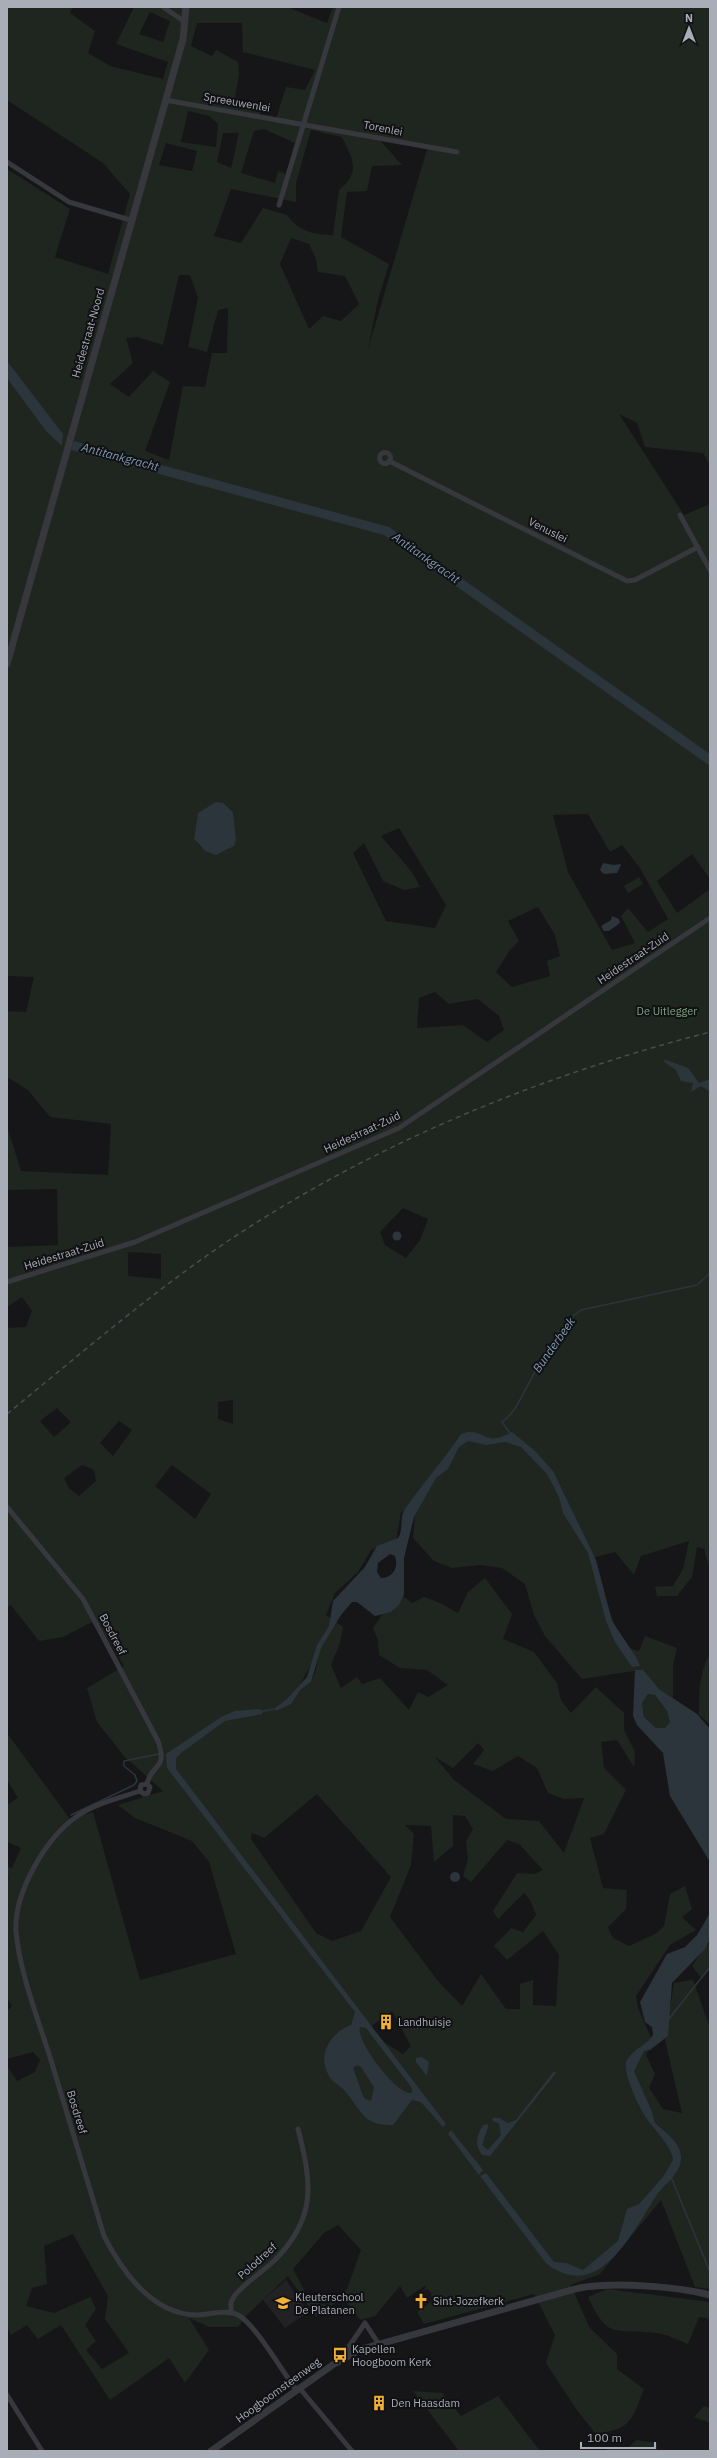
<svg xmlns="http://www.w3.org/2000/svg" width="717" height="2458" font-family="'IBM Plex Sans',sans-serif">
	<rect width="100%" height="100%" fill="#161618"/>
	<path fill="#222225" d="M 286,2280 L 308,2312 L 285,2328 L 263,2300 Z"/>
	<g fill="#1e261f" fill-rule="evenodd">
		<path d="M 7,7 L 73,7 L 70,13 L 95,31 L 88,53 L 110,66 L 163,79 L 168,62 L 116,44 L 134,7 L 287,7 L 327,23 L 333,7 L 710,7 L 710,465 L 703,453 L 645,447 L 637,423 L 619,414 L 684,515 L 710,504 L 710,879 L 692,854 L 657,881 L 677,913 L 710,889 L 710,1569 L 704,1549 L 697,1547 L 692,1577 L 677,1596 L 657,1596 L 655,1587 L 673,1586 L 683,1569 L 689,1541 L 641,1556 L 634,1575 L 615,1552 L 592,1558 L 615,1627 L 626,1648 L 639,1651 L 645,1636 L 677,1648 L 673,1666 L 673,1698 L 659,1689 L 640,1670 L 582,1679 L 545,1636 L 534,1615 L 525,1584 L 502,1568 L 480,1565 L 452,1568 L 434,1561 L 413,1538 L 416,1505 L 401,1512 L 396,1541 L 371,1550 L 358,1572 L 335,1593 L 326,1615 L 343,1627 L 340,1643 L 331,1665 L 341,1688 L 357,1677 L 362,1684 L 380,1678 L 409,1710 L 418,1692 L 428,1697 L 448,1685 L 427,1670 L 400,1668 L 379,1655 L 378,1640 L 373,1628 L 384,1612 L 403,1596 L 412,1603 L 424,1597 L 438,1602 L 458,1613 L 468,1592 L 485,1578 L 512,1614 L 503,1639 L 534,1652 L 557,1683 L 561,1700 L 571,1713 L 596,1687 L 624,1713 L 624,1730 L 635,1752 L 634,1767 L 617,1740 L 601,1742 L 604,1768 L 626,1790 L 604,1834 L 590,1838 L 603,1888 L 627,1890 L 626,1909 L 608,1927 L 613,1938 L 629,1946 L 657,1933 L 664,1926 L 670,1894 L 685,1886 L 692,1909 L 682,1917 L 696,1930 L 670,1945 L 636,1996 L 638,2008 L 652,2040 L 646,2055 L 655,2074 L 649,2088 L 663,2109 L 682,2113 L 665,2040 L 674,1983 L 693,1980 L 710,2028 L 710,2289 L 695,2287 L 661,2200 L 600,2274 L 571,2285 L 589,2327 L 617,2354 L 617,2369 L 644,2389 C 632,2419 631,2431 595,2433 L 576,2409 L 546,2363 L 555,2335 L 534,2294 L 424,2324 L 417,2312 L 432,2301 L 431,2292 L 427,2289 L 424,2291 L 426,2285 L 407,2298 L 400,2286 L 375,2316 L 360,2320 L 343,2297 L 316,2317 L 288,2276 L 247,2315 L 238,2327 L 209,2327 L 189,2318 L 209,2350 L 185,2383 L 169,2358 L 110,2400 L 61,2325 L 38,2339 L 27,2325 L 11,2335 L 7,2327 L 7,2066 L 17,2081 L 35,2072 L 40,2060 L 33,2052 L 7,2059 L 7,2011 L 12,2006 L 7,1998 L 7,1882 L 9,1877 L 7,1876 L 7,1866 L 12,1868 L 21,1848 L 7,1842 L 7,1805 L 18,1798 L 7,1780 L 7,1733 L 70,1819 L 93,1812 L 140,1980 L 236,1954 L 209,1862 L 192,1841 L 135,1818 L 118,1805 L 163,1791 L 124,1756 L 97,1722 L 87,1688 L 124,1666 L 96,1620 L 63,1637 L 39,1641 L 11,1605 L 7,1608 L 7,1328 L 26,1327 L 32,1311 L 22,1297 L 7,1307 L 7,1247 L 58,1245 L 57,1189 L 7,1190 L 7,1126 L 21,1171 L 108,1175 L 111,1124 L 50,1117 L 28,1090 L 7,1077 L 7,1011 L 26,1012 L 34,977 L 7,976 L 7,169 L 70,209 L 55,257 L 108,274 L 130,194 L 103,163 L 7,100 ZM 150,12 L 170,21 L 163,42 L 139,34 ZM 197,23 L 242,23 L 243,52 L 315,70 L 305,90 L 286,87 L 275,122 L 260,120 L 260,109 L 235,97 L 239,75 L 238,62 L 216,50 L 212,56 L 191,46 ZM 188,111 L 209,116 L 218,124 L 216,147 L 181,142 ZM 264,129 L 295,143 L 286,174 L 278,171 L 275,183 L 241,173 L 254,131 ZM 311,130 L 342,137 C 353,160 361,172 339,190 L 333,235 C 314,235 298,231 287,215 L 263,208 L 241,243 L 214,236 L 231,189 L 296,202 L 296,183 ZM 223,133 L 239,133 L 231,168 L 217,162 ZM 377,137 L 428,146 L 368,349 L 378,300 L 389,264 L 341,237 L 347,192 L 367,191 L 372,166 L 402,165 ZM 166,143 L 197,151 L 192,171 L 159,165 ZM 291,238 L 309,244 L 316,259 L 318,272 L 345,276 L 359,304 L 341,321 L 323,316 L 309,329 L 280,264 ZM 179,275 L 190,275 L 198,298 L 188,347 L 207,352 L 218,310 L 228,308 L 227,353 L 212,353 L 205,387 L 183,386 L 169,460 L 145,451 L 170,382 L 153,371 L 129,397 L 110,384 L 133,363 L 126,338 L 137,337 L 163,345 ZM 223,803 L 233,812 L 234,825 L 229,849 L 220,853 L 200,847 L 194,839 L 198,813 ZM 588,814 L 610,852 L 622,845 L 640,868 L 668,919 L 648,932 L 628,908 L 621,916 L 635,943 L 612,950 L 568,872 L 553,815 ZM 399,828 L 446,905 L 435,928 L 386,921 L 353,853 L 364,843 L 383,881 L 404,890 L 420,887 C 412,867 394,853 381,836 ZM 538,907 L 555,935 L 560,956 L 547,961 L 550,976 L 512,987 L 496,972 L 510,950 L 519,941 L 508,921 ZM 435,992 L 449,1004 L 478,999 L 499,1016 L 504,1030 L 487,1042 L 463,1025 L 417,1028 L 419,998 ZM 403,1208 L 428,1219 L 420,1240 L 406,1258 L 385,1245 L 380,1232 ZM 128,1252 L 161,1254 L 161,1279 L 128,1276 ZM 233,1400 L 233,1424 L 218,1419 L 218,1402 ZM 57,1408 L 71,1422 L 54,1437 L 40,1421 ZM 119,1421 L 132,1430 L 113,1456 L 100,1443 ZM 82,1465 L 94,1470 L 96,1481 L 79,1496 L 69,1488 L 64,1478 ZM 172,1465 L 211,1494 L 195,1519 L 155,1486 ZM 315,1657 L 318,1659 C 316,1670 314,1684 302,1688 L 300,1685 ZM 478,1743 L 484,1750 L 473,1764 L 493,1771 L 518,1756 L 537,1768 L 548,1793 L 564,1799 L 584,1798 L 564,1853 L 539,1821 L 506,1819 L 454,1780 L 435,1757 L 453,1768 ZM 317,1794 L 391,1877 L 361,1931 L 332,1941 L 316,1933 L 251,1839 L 252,1833 L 264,1838 ZM 453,1815 L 465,1816 L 473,1829 L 466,1841 L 468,1859 L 463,1876 L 471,1882 L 507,1840 L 519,1844 L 543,1870 L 534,1874 L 517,1873 L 493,1911 L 498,1919 L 524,1893 L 530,1900 L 536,1915 L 523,1932 L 511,1928 L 494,1946 L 507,1960 L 543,1931 L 559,1955 L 556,2006 L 533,2005 L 533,1980 L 520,1984 L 520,2009 L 506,2009 L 481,1974 L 462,2006 L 438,1981 L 390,1917 L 411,1865 L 414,1834 L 405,1825 L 431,1826 L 434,1862 L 453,1846 ZM 392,2011 L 411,2046 L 403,2054 L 387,2044 L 369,2028 ZM 338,2225 L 361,2250 L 347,2289 L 327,2305 L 310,2301 L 293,2269 L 324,2233 ZM 73,2234 L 108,2296 L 105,2319 L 129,2353 L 102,2369 L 86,2350 L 96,2341 L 85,2325 L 96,2309 L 90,2297 L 54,2313 L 26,2306 L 32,2288 L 47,2284 L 44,2246 Z"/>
		<path d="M 639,877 L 643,884 L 628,893 L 624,886 Z"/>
		<path d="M 710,1654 L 710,1724 L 699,1715 C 699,1694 699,1671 710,1654 Z"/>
		<path d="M 648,1694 L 655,1695 L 667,1711 L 671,1722 L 665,1728 L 656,1728 L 644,1717 L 642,1703 Z"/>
		<path d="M 710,1943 L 710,1969 L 702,1979 L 692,1966 L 703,1949 Z"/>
		<path d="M 607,2289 L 710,2302 L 710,2319 L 699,2317 L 688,2344 C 678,2340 666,2334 656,2333 C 613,2328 609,2341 588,2297 Z"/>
		<path d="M 413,2391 L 442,2393 L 461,2416 L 498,2396 L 540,2451 L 459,2451 Z"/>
		<path d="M 704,2406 L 710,2408 L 710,2423 L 694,2417 Z"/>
		<path d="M 636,2440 L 657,2443 L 657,2451 L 605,2451 L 607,2449 L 629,2447 Z"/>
	</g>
	<g fill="#2c353c" fill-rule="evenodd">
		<path d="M 7,361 L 63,434 L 62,446 L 46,431 L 7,378 Z"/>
		<path d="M 74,441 L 389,527 L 710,754 L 710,766 L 384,535 L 71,450 Z"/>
		<path d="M 216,802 L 223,803 L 233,812 L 236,841 L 234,846 L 216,855 L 205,851 L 194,839 L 198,813 Z"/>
		<path d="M 603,863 L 614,865 L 620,864 L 621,865 L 617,873 L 604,874 L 600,870 Z"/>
		<path d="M 612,916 L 619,919 L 620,923 L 609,931 L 604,931 L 601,926 L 611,920 Z"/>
		<path d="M 666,1060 L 688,1068 L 699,1083 L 710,1079 L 709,1091 L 701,1086 L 691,1092 L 693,1083 L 681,1081 L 676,1070 L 663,1061 Z"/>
		<circle cx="397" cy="1236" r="4.5"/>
		<path d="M 468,1432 C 488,1431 485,1447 512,1432 L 535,1451 L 553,1471 L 596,1560 L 612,1621 L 636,1657 L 640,1666 L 632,1667 L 615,1642 L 606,1621 L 588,1553 L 563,1513 L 559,1497 L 547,1474 L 521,1447 L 505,1442 L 486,1445 L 468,1441 L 459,1447 L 448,1469 L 436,1478 L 414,1517 L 404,1558 L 404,1594 L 399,1605 L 391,1612 L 375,1616 L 357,1602 L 352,1602 L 341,1615 L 321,1648 L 311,1682 L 300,1690 L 291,1704 L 276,1711 L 275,1708 L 287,1699 L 307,1677 L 317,1645 L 329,1626 L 333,1601 L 365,1567 L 377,1546 L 398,1538 C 404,1529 399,1517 405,1509 C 422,1484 444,1460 461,1434 ZM 390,1554 L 395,1556 C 399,1567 393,1578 381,1578 L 377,1572 L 378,1563 Z"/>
		<path d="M 635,1670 L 643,1670 L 659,1689 L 697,1714 L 710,1729 L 710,1862 L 670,1796 L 663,1753 L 637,1725 L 633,1716 ZM 648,1694 L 655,1695 L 667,1711 L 670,1722 L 665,1728 L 656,1728 L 644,1717 L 642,1703 Z"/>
		<path d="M 259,1709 L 263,1711 L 262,1714 L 225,1721 L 181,1753 L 176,1758 L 176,1769 L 446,2124 L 443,2127 L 421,2102 L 412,2100 L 393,2125 C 363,2126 361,2110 345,2091 C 340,2085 331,2082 328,2074 C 317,2053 332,2032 351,2025 L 355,2012 L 167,1768 L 166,1754 L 221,1717 L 235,1711 ZM 360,2027 L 366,2028 L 412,2088 L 412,2093 C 397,2096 355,2040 360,2027 ZM 357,2065 L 361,2067 L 374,2087 L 371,2101 L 365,2099 L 363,2096 L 353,2068 Z"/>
		<circle cx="455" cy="1877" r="5"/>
		<path d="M 710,1913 L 710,1939 L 705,1949 L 672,1983 L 668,2036 L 650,2050 L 644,2051 L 634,2071 L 652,2112 L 655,2123 C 665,2132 682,2143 681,2159 C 680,2175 664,2184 656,2196 C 632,2233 598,2305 546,2263 L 480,2176 L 486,2173 L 554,2262 L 566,2263 L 583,2270 L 618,2241 L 627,2209 L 639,2204 L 663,2177 L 673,2160 C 672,2146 655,2131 647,2119 C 640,2109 621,2071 627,2060 C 632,2050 647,2045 653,2035 L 652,2027 L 645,2022 L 640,2002 L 667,1954 L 685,1947 L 697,1935 Z"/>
		<path d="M 422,2057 L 429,2062 L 427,2076 L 416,2062 L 416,2058 Z"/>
		<path d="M 554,2071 L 556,2073 L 490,2156 L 482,2155 C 474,2144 477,2135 483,2125 L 488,2124 L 488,2127 L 482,2145 L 488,2150 L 501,2135 L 499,2124 L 492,2120 L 493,2118 L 499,2118 L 508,2123 L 516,2120 Z"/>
		<path d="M 451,2130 L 483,2170 L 479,2175 L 448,2134 Z"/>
	</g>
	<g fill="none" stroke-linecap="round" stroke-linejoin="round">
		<g stroke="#2c353c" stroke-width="1.5">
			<path d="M 510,1433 L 502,1422 C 515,1413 520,1399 528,1385 C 541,1360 557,1326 581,1310 L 697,1285 L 710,1273"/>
			<path d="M 263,1711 L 275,1709"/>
			<path d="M 71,1815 L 134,1785 L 137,1781 L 135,1775 L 124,1766 L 124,1761 L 159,1754"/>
			<path d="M 668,2020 L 710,1967"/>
			<path d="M 671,2177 L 710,2272"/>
		</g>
		<g stroke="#37383d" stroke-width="5">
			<path d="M 163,7 L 185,22"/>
			<path d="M 165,100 L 457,152"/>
			<path d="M 7,162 L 69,202 L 130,220"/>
			<path d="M 279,205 L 339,7"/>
			<circle cx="385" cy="458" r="5.5"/>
			<path d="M 389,461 L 627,581 L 635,580 L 698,547"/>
			<path d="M 680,515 L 710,570"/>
			<path d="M 7,1282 L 135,1242 L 399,1128 L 710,918"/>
			<path d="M 7,1507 L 83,1599 L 158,1741 C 168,1771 152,1762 147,1784"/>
			<path d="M 140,1791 C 119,1798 93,1804 76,1817 C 45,1839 14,1893 16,1931 C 19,1970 38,2019 50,2057 C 68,2116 86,2176 104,2236 C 122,2271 152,2314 196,2315 C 208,2315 227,2309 238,2315 C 255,2324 281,2369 294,2387 L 302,2391 L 352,2451"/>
			<path d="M 140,1791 L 144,1794 L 148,1793 L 150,1787 L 147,1784"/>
			<path d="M 140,1791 L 141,1785 L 147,1784"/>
			<path d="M 231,2313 L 231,2302 L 235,2295 C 246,2282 261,2273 274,2261 C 317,2218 312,2183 298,2129"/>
			<path d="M 349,2355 L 348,2348 L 365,2323 L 378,2343"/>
			<path d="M 7,2395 L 42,2451"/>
		</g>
		<g stroke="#37383d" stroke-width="7">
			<path d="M 7,664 L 183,39 L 186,7"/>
			<path d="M 211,2451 L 334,2364 L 362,2349 L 579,2288 C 616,2282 674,2286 710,2295"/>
		</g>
		<path stroke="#4a4c52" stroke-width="1.5" stroke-dasharray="5 4" stroke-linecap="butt" d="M 7,1414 C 79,1355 151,1293 228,1241 C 375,1143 539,1076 710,1032"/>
	</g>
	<defs>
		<g id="building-bare" transform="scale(1.2)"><path d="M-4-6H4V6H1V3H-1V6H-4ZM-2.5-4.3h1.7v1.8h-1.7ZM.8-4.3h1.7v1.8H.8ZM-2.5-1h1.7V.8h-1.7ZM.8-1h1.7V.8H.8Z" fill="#f2b134" stroke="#111113" stroke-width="2.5" paint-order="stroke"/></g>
		<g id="church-bare" transform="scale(1.2)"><path d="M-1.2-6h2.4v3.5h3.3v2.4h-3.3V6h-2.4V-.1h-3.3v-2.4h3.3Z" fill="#f2b134" stroke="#111113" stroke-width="2.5" paint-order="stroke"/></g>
		<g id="school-bare" transform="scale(1.2)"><path d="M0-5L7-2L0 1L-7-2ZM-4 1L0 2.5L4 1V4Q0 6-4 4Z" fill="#f2b134" stroke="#111113" stroke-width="2.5" paint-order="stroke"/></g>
		<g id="bus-bare" transform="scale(1.2)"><path d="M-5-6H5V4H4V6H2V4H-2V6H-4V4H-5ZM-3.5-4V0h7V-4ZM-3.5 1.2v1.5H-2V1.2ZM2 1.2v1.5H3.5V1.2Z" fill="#f2b134" stroke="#111113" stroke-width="2.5" paint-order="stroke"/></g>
	</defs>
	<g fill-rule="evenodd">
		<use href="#building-bare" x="386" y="2022"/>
		<use href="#church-bare" x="421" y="2301"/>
		<use href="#school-bare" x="283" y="2303"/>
		<use href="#bus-bare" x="340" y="2355"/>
		<use href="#building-bare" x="379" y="2403"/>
	</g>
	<g text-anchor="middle" stroke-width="4" stroke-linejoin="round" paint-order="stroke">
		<g font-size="11" fill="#a8adb8" stroke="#111113">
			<text transform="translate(237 102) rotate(10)" y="4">Spreeuwenlei</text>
			<text transform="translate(383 128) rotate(11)" y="4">Torenlei</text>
			<text transform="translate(88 333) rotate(-74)" y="4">Heidestraat-Noord</text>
			<text transform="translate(548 530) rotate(27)" y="4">Venuslei</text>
			<text transform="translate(633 958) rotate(-34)" y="4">Heidestraat-Zuid</text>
			<text transform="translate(362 1132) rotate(-25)" y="4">Heidestraat-Zuid</text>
			<text transform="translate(64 1254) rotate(-17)" y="4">Heidestraat-Zuid</text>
			<text transform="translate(113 1634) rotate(62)" y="4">Bosdreef</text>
			<text transform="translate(77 2112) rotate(73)" y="4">Bosdreef</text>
			<text transform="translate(257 2261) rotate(-42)" y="4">Polodreef</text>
			<text transform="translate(278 2390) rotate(-36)" y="4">Hoogboomsteenweg</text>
		</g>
		<g font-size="11" fill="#7fa381" stroke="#111113">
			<text x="667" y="1015">De Uitlegger</text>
		</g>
		<g font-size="11" fill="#a8adb8" stroke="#111113" text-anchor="start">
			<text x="398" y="2026">Landhuisje</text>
			<text x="295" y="2301">Kleuterschool<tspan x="295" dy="13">De Platanen</tspan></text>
			<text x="433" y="2305">Sint-Jozefkerk</text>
			<text x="352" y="2353">Kapellen<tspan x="352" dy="13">Hoogboom Kerk</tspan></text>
			<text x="391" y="2407">Den Haasdam</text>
		</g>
		<g font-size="12" font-style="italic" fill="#7f9bb3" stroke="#111113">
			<text transform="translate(120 457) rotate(15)" y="4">Antitankgracht</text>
			<text transform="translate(426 558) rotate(35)" y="4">Antitankgracht</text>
			<text transform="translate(554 1345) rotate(-55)" y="4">Bunderbeek</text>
		</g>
	</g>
	<rect width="717" height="2458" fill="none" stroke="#a8adb8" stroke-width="16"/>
	<g transform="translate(689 28)" stroke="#111113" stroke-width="3" paint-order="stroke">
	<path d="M0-3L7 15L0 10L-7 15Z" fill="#a8adb8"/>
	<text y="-6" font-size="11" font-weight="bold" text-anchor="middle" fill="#a8adb8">N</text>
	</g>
	<path d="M581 2442v6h74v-6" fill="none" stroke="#a8adb8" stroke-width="2"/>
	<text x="587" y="2442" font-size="12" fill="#a8adb8" stroke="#111113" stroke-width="3" paint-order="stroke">100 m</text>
</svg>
